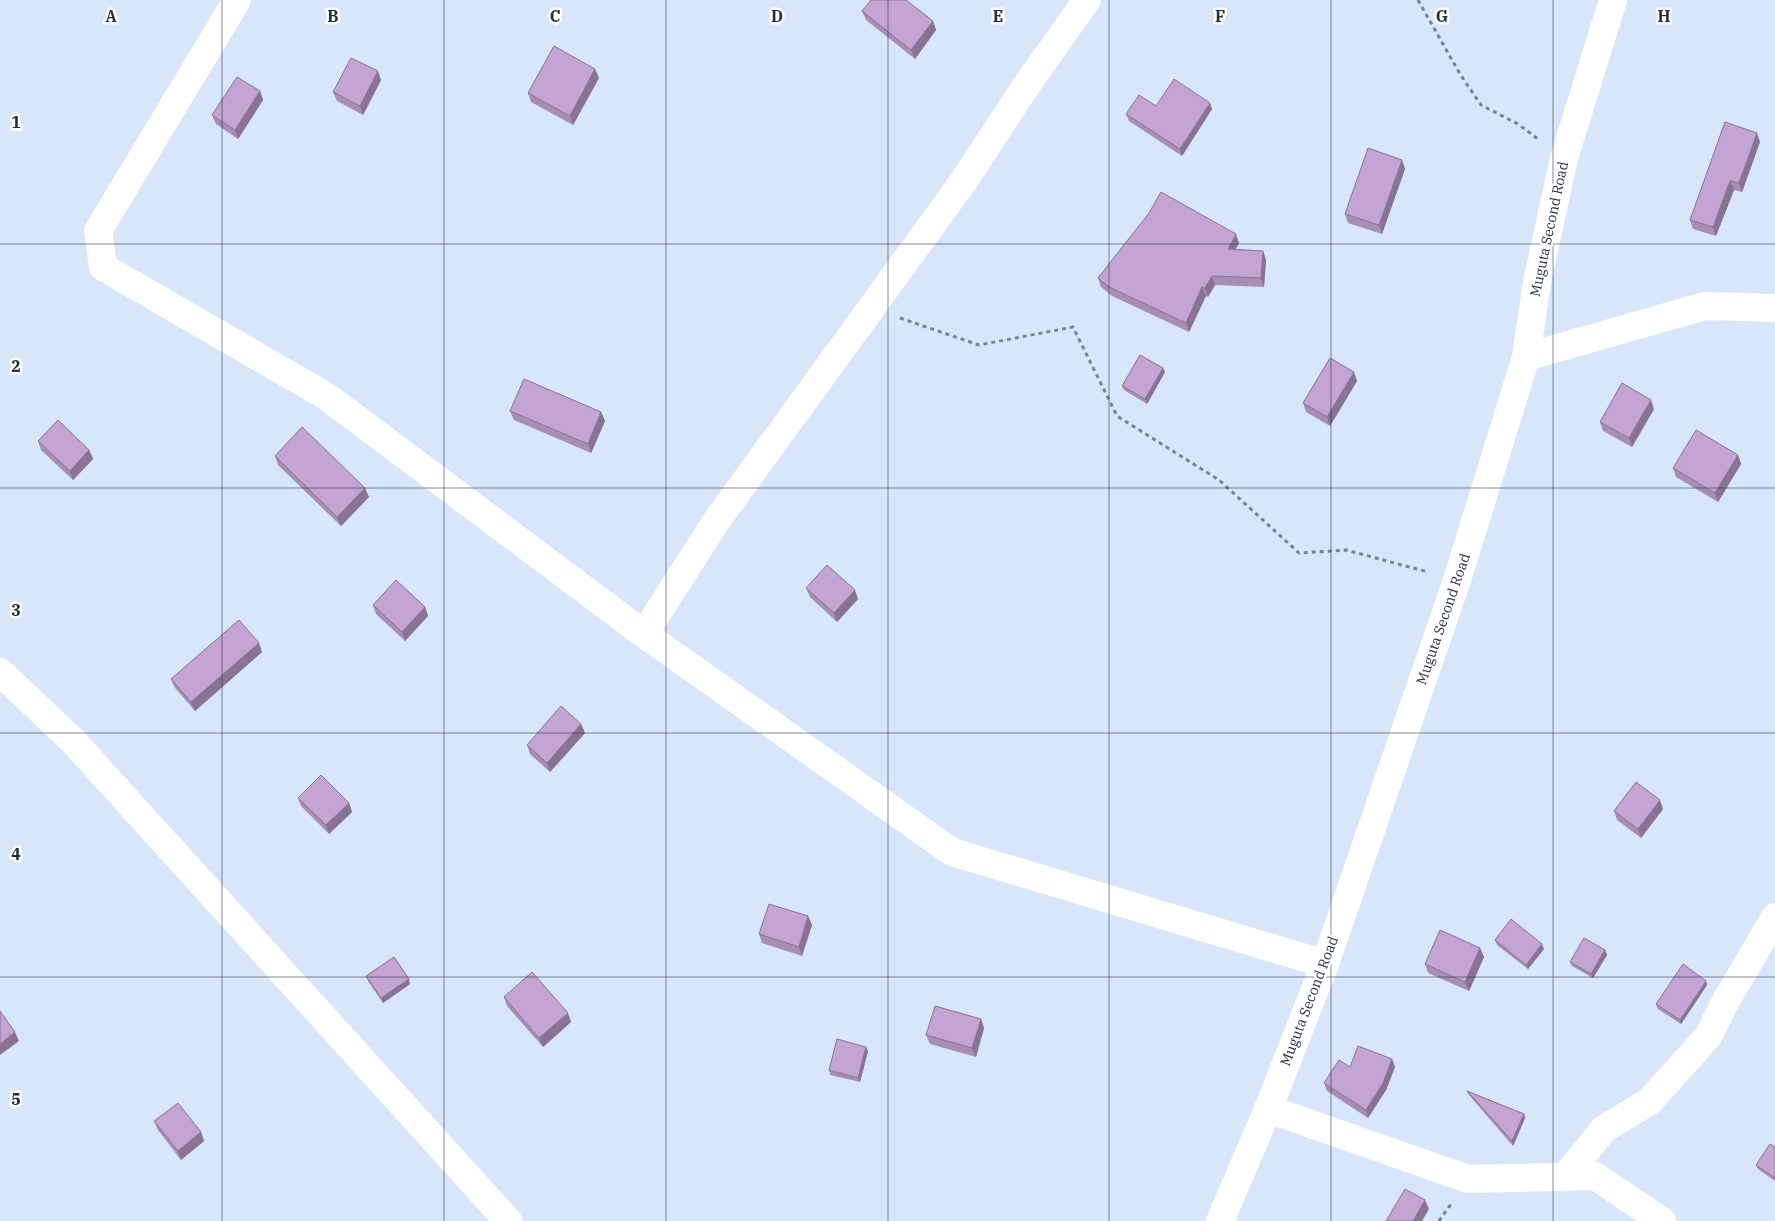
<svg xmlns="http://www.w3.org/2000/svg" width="1775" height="1221" font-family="'IBM Plex Serif',serif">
	<rect width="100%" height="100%" fill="#d7e6f8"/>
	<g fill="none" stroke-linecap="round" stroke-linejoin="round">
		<g stroke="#758395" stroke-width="3" stroke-dasharray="4 4" stroke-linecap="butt">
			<path d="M 1418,0 L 1460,74 L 1481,105 L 1518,124 L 1538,139"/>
			<path d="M 900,318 L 979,345 L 1073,327 L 1117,416 L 1219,480 L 1299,553 L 1346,550 L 1428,572"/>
			<path d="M 1439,1221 L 1451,1204"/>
		</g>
		<g stroke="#fff" stroke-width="28">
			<path d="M 237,0 L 98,231 L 103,267 L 326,396 L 644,634 L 952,852 L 1325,964"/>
			<path d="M 1526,357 L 1705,306 L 1775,308"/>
			<path d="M 644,634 L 717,520 L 963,182 L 1026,86 L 1087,0"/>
			<path d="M 0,672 L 73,741 L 508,1221"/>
			<path d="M 1268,1109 L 1468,1179 L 1595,1176 L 1662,1221"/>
			<path d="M 1566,1176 L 1604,1129 L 1650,1101 L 1709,1035 L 1723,1006 L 1775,917"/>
			<path d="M 1220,1221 L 1268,1109 L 1325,964 L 1457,580 L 1526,357 L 1537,282 L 1564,158 L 1613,0"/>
		</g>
	</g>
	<g fill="#a88db5">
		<path d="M 862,11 L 933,21 L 936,30 L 915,59 L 866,20 Z"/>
		<path d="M 595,69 L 599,78 L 573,125 L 531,102 L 528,93 Z"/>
		<path d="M 381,80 L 363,115 L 337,101 L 333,92 Z"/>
		<path d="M 260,91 L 263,100 L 238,139 L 216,124 L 212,115 Z"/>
		<path d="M 1210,103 L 1212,109 L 1182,156 L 1129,121 L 1126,114 L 1156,106 Z"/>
		<path d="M 1760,142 L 1742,192 L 1734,190 L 1716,236 L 1693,229 L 1690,220 Z"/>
		<path d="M 1402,160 L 1405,169 L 1382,234 L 1348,223 L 1345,214 Z"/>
		<path d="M 1239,243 L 1236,249 L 1263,251 L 1266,260 L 1264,287 L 1215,285 L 1208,297 L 1206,296 L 1189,332 L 1112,296 L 1101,287 L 1098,278 Z"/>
		<path d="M 1163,368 L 1165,372 L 1147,404 L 1124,390 L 1122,386 Z"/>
		<path d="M 1354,372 L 1357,381 L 1330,426 L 1306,412 L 1303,403 Z"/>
		<path d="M 1654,409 L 1632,447 L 1603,431 L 1600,422 Z"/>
		<path d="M 510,411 L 601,412 L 605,421 L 591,453 L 514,420 Z"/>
		<path d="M 38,441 L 89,450 L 93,459 L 73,480 L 41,450 Z"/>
		<path d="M 1738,455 L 1741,464 L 1718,502 L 1676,477 L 1673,468 Z"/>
		<path d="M 275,456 L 369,497 L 341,526 L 278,465 Z"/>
		<path d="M 806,588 L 858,599 L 837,622 L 810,597 Z"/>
		<path d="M 373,605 L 425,607 L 428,616 L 405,641 L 376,614 Z"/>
		<path d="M 262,652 L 195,711 L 175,688 L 171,679 Z"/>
		<path d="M 581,724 L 585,733 L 550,772 L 530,754 L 527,745 Z"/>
		<path d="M 298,798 L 349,803 L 352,812 L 329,834 L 301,806 Z"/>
		<path d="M 1663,809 L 1641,838 L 1617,820 L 1614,811 Z"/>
		<path d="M 808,916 L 812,925 L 802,956 L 762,943 L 759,934 Z"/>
		<path d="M 1495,940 L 1544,949 L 1528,969 L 1497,945 Z"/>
		<path d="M 1480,948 L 1484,957 L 1469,991 L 1428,973 L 1425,964 Z"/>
		<path d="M 1605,950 L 1607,955 L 1593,978 L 1572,966 L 1570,962 Z"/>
		<path d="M 366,976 L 410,984 L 383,1003 L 368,981 Z"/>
		<path d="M 1706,981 L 1707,985 L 1681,1024 L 1658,1009 L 1656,1004 Z"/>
		<path d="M 504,997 L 571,1022 L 543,1047 L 507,1006 Z"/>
		<path d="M 981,1019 L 984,1028 L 976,1057 L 930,1044 L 926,1035 Z"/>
		<path d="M 868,1051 L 860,1082 L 830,1075 L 829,1070 Z"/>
		<path d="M 1392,1059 L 1395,1067 L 1386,1090 L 1368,1118 L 1327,1091 L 1324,1083 L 1350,1067 Z"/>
		<path d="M 1467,1091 L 1524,1114 L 1525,1118 L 1513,1146 L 1469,1095 Z"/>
		<path d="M 154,1121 L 201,1132 L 204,1141 L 181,1160 L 158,1130 Z"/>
		<path d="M 1775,1147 L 1775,1181 L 1758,1169 L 1756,1165 Z"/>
	</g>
	<g fill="#887394">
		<path d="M 933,21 L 936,30 L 915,59 L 911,50 Z"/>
		<path d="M 595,69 L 599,78 L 573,125 L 570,116 Z"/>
		<path d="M 378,71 L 381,80 L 363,115 L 360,106 Z"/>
		<path d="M 260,91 L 263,100 L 238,139 L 235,130 Z"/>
		<path d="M 1210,103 L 1212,109 L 1182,156 L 1180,149 Z"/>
		<path d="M 1757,133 L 1760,142 L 1742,192 L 1739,183 Z"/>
		<path d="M 1402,160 L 1405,169 L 1382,234 L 1379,225 Z"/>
		<path d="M 1730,181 L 1734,190 L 1716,236 L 1713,227 Z"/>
		<path d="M 1236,234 L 1239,243 L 1231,257 L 1228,249 Z"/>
		<path d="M 1263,251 L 1266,260 L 1264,287 L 1261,278 Z"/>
		<path d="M 1212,276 L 1215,285 L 1208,297 L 1205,288 Z"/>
		<path d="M 1202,287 L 1206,296 L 1189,332 L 1186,323 Z"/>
		<path d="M 1163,368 L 1165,372 L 1147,404 L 1145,399 Z"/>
		<path d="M 1354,372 L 1357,381 L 1330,426 L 1327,417 Z"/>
		<path d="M 1651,400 L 1654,409 L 1632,447 L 1629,438 Z"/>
		<path d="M 601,412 L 605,421 L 591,453 L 588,444 Z"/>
		<path d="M 89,450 L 93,459 L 73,480 L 70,471 Z"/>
		<path d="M 1738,455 L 1741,464 L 1718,502 L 1715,493 Z"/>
		<path d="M 365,488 L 369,497 L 341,526 L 337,517 Z"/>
		<path d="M 855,590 L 858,599 L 837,622 L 834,613 Z"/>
		<path d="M 425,607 L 428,616 L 405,641 L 402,632 Z"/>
		<path d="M 259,643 L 262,652 L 195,711 L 191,702 Z"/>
		<path d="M 581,724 L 585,733 L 550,772 L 547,763 Z"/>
		<path d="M 1660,800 L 1663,809 L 1641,838 L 1638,829 Z"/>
		<path d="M 349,803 L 352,812 L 329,834 L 326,825 Z"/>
		<path d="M 808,916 L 812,925 L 802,956 L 799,947 Z"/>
		<path d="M 1542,944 L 1544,949 L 1528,969 L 1526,965 Z"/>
		<path d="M 1480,948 L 1484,957 L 1469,991 L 1465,982 Z"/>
		<path d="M 1605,950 L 1607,955 L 1593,978 L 1591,974 Z"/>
		<path d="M 409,979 L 410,984 L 383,1003 L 381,998 Z"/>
		<path d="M 1706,981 L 1707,985 L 1681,1024 L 1680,1020 Z"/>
		<path d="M 568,1013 L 571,1022 L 543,1047 L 539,1038 Z"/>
		<path d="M 981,1019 L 984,1028 L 976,1057 L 972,1048 Z"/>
		<path d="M 15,1032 L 19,1041 L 0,1055 L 0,1044 Z"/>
		<path d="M 866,1047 L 868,1051 L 860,1082 L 858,1078 Z"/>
		<path d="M 1392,1059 L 1395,1067 L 1386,1090 L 1368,1118 L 1366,1110 Z"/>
		<path d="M 1524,1114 L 1525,1118 L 1513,1146 L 1512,1141 Z"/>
		<path d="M 201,1132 L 204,1141 L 181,1160 L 178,1151 Z"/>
		<path d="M 1425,1200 L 1429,1209 L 1422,1221 L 1413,1221 Z"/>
	</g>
	<g fill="#c3a4d3" stroke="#887394">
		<path d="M 871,0 L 906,0 L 933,21 L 911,50 L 862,11 Z"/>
		<path d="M 554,46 L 595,69 L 570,116 L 528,93 Z"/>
		<path d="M 351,58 L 378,71 L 360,106 L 333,92 Z"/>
		<path d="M 237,77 L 260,91 L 235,130 L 212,115 Z"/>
		<path d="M 1174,79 L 1210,103 L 1180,149 L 1126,114 L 1139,95 L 1156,106 Z"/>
		<path d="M 1725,122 L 1757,133 L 1739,183 L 1730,181 L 1713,227 L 1690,220 Z"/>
		<path d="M 1368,148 L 1402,160 L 1379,225 L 1345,214 Z"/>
		<path d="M 1161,192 L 1236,234 L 1228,249 L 1263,251 L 1261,278 L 1212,276 L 1205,288 L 1202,287 L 1186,323 L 1109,287 L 1098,278 L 1149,213 Z"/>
		<path d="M 1140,355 L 1163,368 L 1145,399 L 1122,386 Z"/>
		<path d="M 1330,358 L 1354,372 L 1327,417 L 1303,403 Z"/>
		<path d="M 524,379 L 601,412 L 588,444 L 510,411 Z"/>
		<path d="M 1622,383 L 1651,400 L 1629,438 L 1600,422 Z"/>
		<path d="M 58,420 L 89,450 L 70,471 L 38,441 Z"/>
		<path d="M 302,427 L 365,488 L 337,517 L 275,456 Z"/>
		<path d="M 1696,430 L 1738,455 L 1715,493 L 1673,468 Z"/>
		<path d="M 827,565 L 855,590 L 834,613 L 806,588 Z"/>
		<path d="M 396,580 L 425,607 L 402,632 L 373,605 Z"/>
		<path d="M 239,620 L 259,643 L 191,702 L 171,679 Z"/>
		<path d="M 561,706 L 581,724 L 547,763 L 527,745 Z"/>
		<path d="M 321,775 L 349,803 L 326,825 L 298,798 Z"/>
		<path d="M 1636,782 L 1660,800 L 1638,829 L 1614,811 Z"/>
		<path d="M 769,904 L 808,916 L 799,947 L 759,934 Z"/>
		<path d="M 1511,919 L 1542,944 L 1526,965 L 1495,940 Z"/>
		<path d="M 1440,930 L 1480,948 L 1465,982 L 1425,964 Z"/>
		<path d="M 1584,938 L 1605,950 L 1591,974 L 1570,962 Z"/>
		<path d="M 394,957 L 409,979 L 381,998 L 366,976 Z"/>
		<path d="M 1683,964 L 1706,981 L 1680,1020 L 1656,1004 Z"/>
		<path d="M 532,972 L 568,1013 L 539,1038 L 504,997 Z"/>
		<path d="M 935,1006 L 981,1019 L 972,1048 L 926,1035 Z"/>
		<path d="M 0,1011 L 15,1032 L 0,1044 Z"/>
		<path d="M 837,1039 L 866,1047 L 858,1078 L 829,1070 Z"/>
		<path d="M 1358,1046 L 1392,1059 L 1383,1083 L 1366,1110 L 1324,1083 L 1339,1060 L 1350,1067 Z"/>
		<path d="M 1467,1091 L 1524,1114 L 1512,1141 Z"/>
		<path d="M 178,1103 L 201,1132 L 178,1151 L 154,1121 Z"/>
		<path d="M 1770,1144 L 1775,1147 L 1775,1178 L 1756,1165 Z"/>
		<path d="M 1405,1189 L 1425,1200 L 1413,1221 L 1386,1221 Z"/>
	</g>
	<path fill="none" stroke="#202e40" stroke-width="1" stroke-opacity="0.55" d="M 222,0 L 222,1221M 444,0 L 444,1221M 666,0 L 666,1221M 888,0 L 888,1221M 1109,0 L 1109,1221M 1331,0 L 1331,1221M 1553,0 L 1553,1221M 0,244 L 1775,244M 0,488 L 1775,488M 0,733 L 1775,733M 0,977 L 1775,977"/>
	<g text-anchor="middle" stroke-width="5" stroke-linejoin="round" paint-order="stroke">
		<g font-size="14" fill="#202e40" stroke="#fff">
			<text transform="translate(1549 229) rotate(-78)" y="5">Muguta Second Road</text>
			<text transform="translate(1443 619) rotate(-71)" y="5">Muguta Second Road</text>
			<text transform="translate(1309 1001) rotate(-69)" y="5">Muguta Second Road</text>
		</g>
	</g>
	<g font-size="16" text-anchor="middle" font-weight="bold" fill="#202e40" stroke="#fff" stroke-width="5" stroke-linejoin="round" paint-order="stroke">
		<text x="111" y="22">A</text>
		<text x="333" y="22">B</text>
		<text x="555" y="22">C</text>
		<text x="777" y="22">D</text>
		<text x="998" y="22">E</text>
		<text x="1220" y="22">F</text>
		<text x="1442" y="22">G</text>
		<text x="1664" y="22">H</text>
		<text x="16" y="128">1</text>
		<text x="16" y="372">2</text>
		<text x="16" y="616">3</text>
		<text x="16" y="860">4</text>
		<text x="16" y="1105">5</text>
	</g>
</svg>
